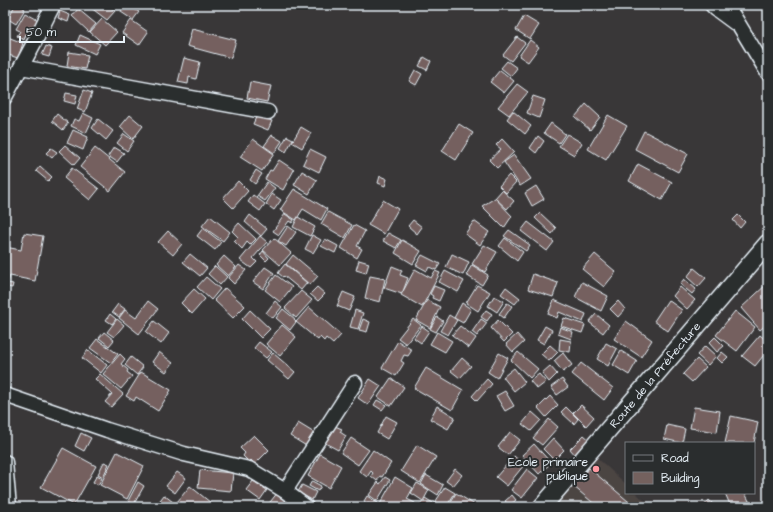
<svg xmlns="http://www.w3.org/2000/svg" width="773" height="512" font-family="'Architects Daughter',sans-serif">
	<rect width="100%" height="100%" fill="#393738"/>
	<filter id="ink" filterUnits="userSpaceOnUse"><feTurbulence type="fractalNoise" baseFrequency=".025" numOctaves="2"/><feDisplacementMap in="SourceGraphic" scale="8" xChannelSelector="R" yChannelSelector="G"/><feConvolveMatrix kernelMatrix="1 2 1 2 8 2 1 2 1" color-interpolation-filters="sRGB"/></filter>
	<g filter="url(#ink)">
		<path fill="#4b4443" d="M 594,455 L 626,484 L 626,493 L 636,493 L 651,507 L 551,507 Z"/>
		<g fill="#74615e" stroke="#e8f1f8">
			<path d="M 15,5 L 18,5 L 25,9 L 16,24 L 8,19 Z"/>
			<path d="M 92,5 L 107,5 L 115,11 L 107,20 L 90,7 Z"/>
			<path d="M 125,5 L 128,5 L 139,12 L 133,20 L 121,12 Z"/>
			<path d="M 78,9 L 96,24 L 89,32 L 72,16 Z"/>
			<path d="M 60,11 L 70,15 L 68,22 L 58,18 Z"/>
			<path d="M 25,13 L 40,21 L 31,37 L 26,34 L 24,40 L 17,36 L 20,31 L 16,29 Z"/>
			<path d="M 524,16 L 539,25 L 530,39 L 516,30 Z"/>
			<path d="M 102,19 L 117,32 L 105,45 L 90,32 Z"/>
			<path d="M 131,20 L 148,32 L 139,45 L 122,33 Z"/>
			<path d="M 192,29 L 236,40 L 231,58 L 187,46 Z"/>
			<path d="M 80,35 L 100,44 L 95,54 L 76,45 Z"/>
			<path d="M 5,36 L 23,43 L 18,58 L 5,54 Z"/>
			<path d="M 517,37 L 525,43 L 511,61 L 503,55 Z"/>
			<path d="M 530,40 L 539,47 L 528,62 L 519,56 Z"/>
			<path d="M 46,46 L 52,48 L 49,57 L 42,55 Z"/>
			<path d="M 69,52 L 88,55 L 85,69 L 67,66 Z"/>
			<path d="M 424,57 L 431,61 L 427,70 L 419,66 Z"/>
			<path d="M 184,58 L 200,62 L 196,79 L 189,77 L 188,84 L 178,82 Z"/>
			<path d="M 507,61 L 517,68 L 511,76 L 501,68 Z"/>
			<path d="M 415,70 L 422,74 L 416,85 L 409,81 Z"/>
			<path d="M 500,70 L 514,81 L 504,93 L 490,82 Z"/>
			<path d="M 250,82 L 271,86 L 267,102 L 247,98 Z"/>
			<path d="M 517,84 L 528,92 L 509,115 L 498,107 Z"/>
			<path d="M 84,90 L 92,93 L 85,112 L 77,109 Z"/>
			<path d="M 66,93 L 77,95 L 75,104 L 64,101 Z"/>
			<path d="M 533,96 L 545,100 L 539,118 L 527,113 Z"/>
			<path d="M 586,104 L 600,117 L 590,130 L 575,117 Z"/>
			<path d="M 513,111 L 531,126 L 525,134 L 507,119 Z"/>
			<path d="M 83,113 L 93,118 L 86,133 L 71,126 L 74,119 L 79,121 Z"/>
			<path d="M 57,114 L 68,123 L 63,130 L 52,121 Z"/>
			<path d="M 130,115 L 143,126 L 133,139 L 120,127 Z"/>
			<path d="M 257,115 L 272,121 L 268,130 L 253,124 Z"/>
			<path d="M 608,115 L 627,126 L 606,160 L 588,149 Z"/>
			<path d="M 98,119 L 113,131 L 106,140 L 92,128 Z"/>
			<path d="M 551,123 L 565,134 L 559,143 L 544,133 Z"/>
			<path d="M 459,124 L 473,133 L 456,160 L 442,151 Z"/>
			<path d="M 301,127 L 311,133 L 302,148 L 292,142 Z"/>
			<path d="M 73,130 L 88,137 L 83,150 L 67,143 Z"/>
			<path d="M 644,131 L 688,154 L 678,172 L 635,149 Z"/>
			<path d="M 124,134 L 134,141 L 127,151 L 117,143 Z"/>
			<path d="M 567,134 L 582,143 L 574,155 L 559,146 Z"/>
			<path d="M 272,135 L 282,141 L 274,153 L 264,146 Z"/>
			<path d="M 287,136 L 293,139 L 286,152 L 280,148 Z"/>
			<path d="M 538,136 L 544,141 L 536,153 L 530,148 Z"/>
			<path d="M 253,139 L 274,154 L 262,171 L 240,157 Z"/>
			<path d="M 502,139 L 514,152 L 497,168 L 489,160 L 501,149 L 496,145 Z"/>
			<path d="M 65,145 L 80,158 L 74,165 L 59,151 Z"/>
			<path d="M 114,147 L 124,153 L 117,162 L 108,156 Z"/>
			<path d="M 51,148 L 57,152 L 52,158 L 46,153 Z"/>
			<path d="M 95,148 L 125,172 L 110,191 L 80,167 Z"/>
			<path d="M 310,149 L 326,157 L 319,172 L 303,164 Z"/>
			<path d="M 514,155 L 531,179 L 520,186 L 504,162 Z"/>
			<path d="M 279,160 L 294,170 L 283,190 L 265,179 L 270,170 L 272,171 Z"/>
			<path d="M 638,164 L 672,182 L 662,200 L 629,181 Z"/>
			<path d="M 40,166 L 52,177 L 48,181 L 36,171 Z"/>
			<path d="M 72,168 L 99,189 L 90,200 L 64,178 Z"/>
			<path d="M 256,170 L 262,174 L 255,184 L 250,180 Z"/>
			<path d="M 302,171 L 317,180 L 309,194 L 294,185 Z"/>
			<path d="M 509,175 L 516,182 L 506,193 L 499,186 Z"/>
			<path d="M 380,176 L 387,179 L 385,186 L 378,183 Z"/>
			<path d="M 238,181 L 248,191 L 233,208 L 223,198 Z"/>
			<path d="M 267,182 L 275,188 L 265,201 L 257,196 Z"/>
			<path d="M 536,186 L 544,199 L 532,206 L 525,193 Z"/>
			<path d="M 294,189 L 327,209 L 321,220 L 303,209 L 296,220 L 280,210 Z"/>
			<path d="M 502,190 L 514,201 L 507,209 L 495,198 Z"/>
			<path d="M 272,194 L 281,200 L 274,210 L 266,204 Z"/>
			<path d="M 253,195 L 265,204 L 260,211 L 248,202 Z"/>
			<path d="M 495,198 L 512,216 L 504,228 L 482,206 Z"/>
			<path d="M 383,200 L 398,209 L 384,234 L 368,225 Z"/>
			<path d="M 328,212 L 352,225 L 345,238 L 321,224 Z"/>
			<path d="M 540,213 L 556,228 L 552,234 L 535,218 Z"/>
			<path d="M 285,214 L 294,220 L 292,223 L 289,221 L 279,235 L 273,231 Z"/>
			<path d="M 250,215 L 267,229 L 261,236 L 245,222 Z"/>
			<path d="M 738,215 L 745,222 L 740,228 L 733,220 Z"/>
			<path d="M 210,216 L 230,232 L 223,241 L 202,226 Z"/>
			<path d="M 298,217 L 315,227 L 310,236 L 293,227 Z"/>
			<path d="M 413,220 L 422,227 L 417,234 L 408,226 Z"/>
			<path d="M 474,221 L 489,232 L 480,245 L 465,234 Z"/>
			<path d="M 528,222 L 554,242 L 547,251 L 521,231 Z"/>
			<path d="M 239,223 L 256,239 L 250,245 L 247,242 L 242,249 L 234,241 L 238,237 L 232,231 Z"/>
			<path d="M 354,225 L 365,231 L 357,246 L 362,249 L 357,258 L 341,248 Z"/>
			<path d="M 288,226 L 296,232 L 286,246 L 278,241 Z"/>
			<path d="M 203,228 L 221,242 L 215,250 L 197,236 Z"/>
			<path d="M 509,230 L 530,245 L 526,251 L 504,236 Z"/>
			<path d="M 168,231 L 182,244 L 173,255 L 158,242 Z"/>
			<path d="M 24,233 L 43,236 L 35,281 L 5,275 L 5,247 L 21,250 Z"/>
			<path d="M 388,233 L 401,240 L 396,248 L 383,241 Z"/>
			<path d="M 312,235 L 321,240 L 313,253 L 305,249 Z"/>
			<path d="M 260,236 L 267,242 L 253,258 L 257,262 L 251,268 L 240,260 Z"/>
			<path d="M 274,238 L 291,253 L 280,265 L 263,250 Z"/>
			<path d="M 505,238 L 523,252 L 517,261 L 499,246 Z"/>
			<path d="M 325,239 L 338,246 L 335,253 L 321,246 Z"/>
			<path d="M 402,240 L 421,251 L 413,264 L 395,253 Z"/>
			<path d="M 484,245 L 497,252 L 485,272 L 472,264 Z"/>
			<path d="M 263,251 L 269,258 L 266,261 L 260,255 Z"/>
			<path d="M 190,254 L 207,268 L 200,276 L 183,262 Z"/>
			<path d="M 452,254 L 469,262 L 463,275 L 446,267 Z"/>
			<path d="M 595,254 L 616,272 L 604,287 L 582,269 Z"/>
			<path d="M 293,255 L 318,276 L 310,285 L 286,264 Z"/>
			<path d="M 422,255 L 440,264 L 436,270 L 429,267 L 427,271 L 416,265 Z"/>
			<path d="M 224,256 L 236,267 L 228,276 L 216,265 Z"/>
			<path d="M 359,260 L 369,263 L 366,273 L 356,270 Z"/>
			<path d="M 285,264 L 307,283 L 301,290 L 284,276 L 283,277 L 278,273 Z"/>
			<path d="M 239,265 L 246,270 L 234,284 L 228,278 Z"/>
			<path d="M 472,265 L 488,275 L 482,285 L 466,275 Z"/>
			<path d="M 215,266 L 227,277 L 220,285 L 208,274 Z"/>
			<path d="M 392,266 L 402,270 L 400,275 L 408,278 L 402,294 L 384,288 Z"/>
			<path d="M 265,267 L 274,273 L 263,289 L 253,282 Z"/>
			<path d="M 694,268 L 706,278 L 698,287 L 687,277 Z"/>
			<path d="M 415,269 L 431,278 L 435,271 L 440,273 L 422,307 L 401,295 Z"/>
			<path d="M 445,271 L 464,281 L 458,292 L 439,282 Z"/>
			<path d="M 533,274 L 558,283 L 553,297 L 528,289 Z"/>
			<path d="M 5,275 L 10,276 L 8,283 L 13,284 L 12,288 L 8,287 L 7,290 L 5,290 Z"/>
			<path d="M 276,275 L 292,287 L 280,302 L 265,290 Z"/>
			<path d="M 370,276 L 385,279 L 380,302 L 365,298 Z"/>
			<path d="M 206,277 L 220,289 L 211,300 L 197,287 Z"/>
			<path d="M 684,279 L 696,289 L 692,294 L 680,284 Z"/>
			<path d="M 582,282 L 608,296 L 601,311 L 575,297 Z"/>
			<path d="M 768,283 L 768,323 L 760,330 L 741,308 Z"/>
			<path d="M 477,285 L 490,292 L 478,311 L 466,303 Z"/>
			<path d="M 434,286 L 444,290 L 439,301 L 432,298 L 433,296 L 430,294 Z"/>
			<path d="M 317,287 L 325,294 L 318,301 L 310,294 Z"/>
			<path d="M 506,287 L 520,298 L 515,304 L 501,294 Z"/>
			<path d="M 680,287 L 695,300 L 687,309 L 673,296 Z"/>
			<path d="M 225,288 L 245,306 L 233,318 L 214,300 Z"/>
			<path d="M 194,289 L 205,299 L 192,314 L 181,303 Z"/>
			<path d="M 301,291 L 312,300 L 296,318 L 285,308 Z"/>
			<path d="M 343,292 L 355,297 L 349,311 L 337,306 Z"/>
			<path d="M 494,296 L 504,301 L 497,312 L 488,306 Z"/>
			<path d="M 427,300 L 440,307 L 430,328 L 416,320 Z"/>
			<path d="M 554,300 L 586,314 L 583,322 L 559,312 L 557,318 L 548,314 Z"/>
			<path d="M 668,300 L 682,310 L 668,331 L 654,321 Z"/>
			<path d="M 148,301 L 158,309 L 139,334 L 119,318 L 125,310 L 136,318 Z"/>
			<path d="M 275,301 L 282,307 L 273,318 L 266,313 Z"/>
			<path d="M 618,301 L 625,309 L 618,317 L 610,309 Z"/>
			<path d="M 462,303 L 471,309 L 463,323 L 454,318 Z"/>
			<path d="M 507,303 L 512,306 L 504,318 L 499,314 Z"/>
			<path d="M 118,304 L 125,309 L 119,317 L 112,312 Z"/>
			<path d="M 309,307 L 341,335 L 333,344 L 326,338 L 324,341 L 320,337 L 318,340 L 296,322 Z"/>
			<path d="M 283,309 L 295,319 L 294,320 L 296,322 L 290,330 L 276,318 Z"/>
			<path d="M 250,310 L 270,329 L 261,338 L 242,319 Z"/>
			<path d="M 355,310 L 363,313 L 358,329 L 350,327 Z"/>
			<path d="M 486,310 L 492,314 L 487,321 L 481,317 Z"/>
			<path d="M 735,311 L 755,327 L 737,351 L 716,335 Z"/>
			<path d="M 110,314 L 116,319 L 112,324 L 106,320 Z"/>
			<path d="M 596,314 L 609,325 L 603,333 L 589,322 Z"/>
			<path d="M 449,315 L 457,320 L 448,335 L 440,331 Z"/>
			<path d="M 437,317 L 443,321 L 436,332 L 430,329 Z"/>
			<path d="M 564,318 L 585,325 L 582,333 L 561,326 Z"/>
			<path d="M 117,319 L 124,325 L 114,337 L 107,332 Z"/>
			<path d="M 363,319 L 370,322 L 367,332 L 359,330 Z"/>
			<path d="M 413,319 L 421,325 L 406,344 L 398,338 Z"/>
			<path d="M 481,319 L 487,323 L 477,336 L 472,332 Z"/>
			<path d="M 498,320 L 512,334 L 504,342 L 491,328 Z"/>
			<path d="M 154,321 L 169,333 L 161,344 L 146,332 Z"/>
			<path d="M 626,321 L 652,340 L 641,357 L 614,339 Z"/>
			<path d="M 282,325 L 296,337 L 280,356 L 266,344 Z"/>
			<path d="M 422,326 L 429,331 L 421,343 L 414,338 Z"/>
			<path d="M 460,326 L 476,338 L 469,348 L 452,335 Z"/>
			<path d="M 545,326 L 552,330 L 544,344 L 537,340 Z"/>
			<path d="M 560,327 L 573,332 L 571,339 L 558,334 Z"/>
			<path d="M 104,332 L 114,340 L 109,346 L 99,338 Z"/>
			<path d="M 437,332 L 452,341 L 445,352 L 430,344 Z"/>
			<path d="M 517,334 L 524,342 L 513,352 L 506,344 Z"/>
			<path d="M 760,335 L 768,342 L 768,350 L 755,366 L 742,356 Z"/>
			<path d="M 715,337 L 724,346 L 717,352 L 709,343 Z"/>
			<path d="M 97,339 L 118,354 L 111,363 L 90,348 Z"/>
			<path d="M 560,339 L 571,341 L 570,352 L 559,350 Z"/>
			<path d="M 398,341 L 412,350 L 408,356 L 404,355 L 401,361 L 404,363 L 396,376 L 382,368 Z"/>
			<path d="M 259,342 L 272,352 L 266,358 L 254,348 Z"/>
			<path d="M 606,343 L 617,349 L 608,366 L 597,359 Z"/>
			<path d="M 550,345 L 558,352 L 549,361 L 541,354 Z"/>
			<path d="M 705,346 L 716,356 L 708,365 L 697,355 Z"/>
			<path d="M 88,350 L 107,365 L 101,373 L 82,358 Z"/>
			<path d="M 621,351 L 637,361 L 629,375 L 613,365 Z"/>
			<path d="M 159,352 L 173,363 L 166,372 L 152,362 Z"/>
			<path d="M 518,352 L 538,369 L 530,378 L 511,360 Z"/>
			<path d="M 722,352 L 728,357 L 722,363 L 717,358 Z"/>
			<path d="M 273,353 L 295,372 L 289,379 L 267,360 Z"/>
			<path d="M 499,353 L 508,358 L 497,378 L 488,372 Z"/>
			<path d="M 563,353 L 572,365 L 563,372 L 554,361 Z"/>
			<path d="M 120,354 L 125,359 L 121,364 L 128,370 L 127,372 L 132,376 L 121,389 L 103,374 Z"/>
			<path d="M 131,357 L 143,367 L 137,375 L 125,365 Z"/>
			<path d="M 462,358 L 471,366 L 460,378 L 451,371 Z"/>
			<path d="M 697,359 L 706,367 L 692,382 L 683,374 Z"/>
			<path d="M 581,363 L 613,388 L 604,400 L 572,374 Z"/>
			<path d="M 550,366 L 557,374 L 549,382 L 542,373 Z"/>
			<path d="M 426,368 L 463,390 L 452,410 L 414,388 Z"/>
			<path d="M 514,368 L 525,382 L 514,391 L 503,377 Z"/>
			<path d="M 141,372 L 171,390 L 158,411 L 136,397 L 134,401 L 126,396 Z"/>
			<path d="M 100,374 L 123,394 L 111,407 L 105,402 L 112,394 L 95,379 Z"/>
			<path d="M 539,374 L 546,382 L 537,389 L 530,381 Z"/>
			<path d="M 391,378 L 404,387 L 391,406 L 378,397 Z"/>
			<path d="M 370,379 L 381,386 L 368,405 L 358,398 Z"/>
			<path d="M 487,379 L 492,384 L 477,401 L 472,396 Z"/>
			<path d="M 562,379 L 568,387 L 557,395 L 551,387 Z"/>
			<path d="M 505,391 L 514,406 L 505,411 L 496,396 Z"/>
			<path d="M 550,396 L 558,405 L 546,417 L 538,408 Z"/>
			<path d="M 377,400 L 386,405 L 382,410 L 374,405 Z"/>
			<path d="M 581,405 L 594,417 L 586,426 L 573,413 Z"/>
			<path d="M 437,406 L 455,417 L 448,429 L 430,419 Z"/>
			<path d="M 566,407 L 578,419 L 574,424 L 561,412 Z"/>
			<path d="M 694,407 L 720,411 L 717,432 L 690,428 Z"/>
			<path d="M 532,412 L 541,420 L 531,431 L 522,424 Z"/>
			<path d="M 386,416 L 397,422 L 387,439 L 377,433 Z"/>
			<path d="M 731,416 L 758,422 L 754,443 L 725,443 Z"/>
			<path d="M 549,419 L 558,427 L 542,445 L 533,438 Z"/>
			<path d="M 298,423 L 316,434 L 308,447 L 290,436 Z"/>
			<path d="M 667,425 L 685,429 L 682,443 L 664,439 Z"/>
			<path d="M 335,426 L 342,429 L 340,432 L 346,436 L 338,450 L 325,443 Z"/>
			<path d="M 510,432 L 520,440 L 508,455 L 498,447 Z"/>
			<path d="M 81,433 L 91,438 L 84,451 L 75,446 Z"/>
			<path d="M 254,435 L 269,450 L 255,464 L 251,460 L 249,462 L 243,456 L 245,453 L 240,448 Z"/>
			<path d="M 584,435 L 592,442 L 577,457 L 570,449 Z"/>
			<path d="M 351,438 L 369,450 L 358,465 L 341,453 Z"/>
			<path d="M 553,438 L 564,450 L 554,460 L 543,449 Z"/>
			<path d="M 534,444 L 551,463 L 539,474 L 522,455 Z"/>
			<path d="M 417,445 L 436,457 L 420,483 L 401,471 Z"/>
			<path d="M 63,448 L 96,466 L 74,505 L 41,487 Z"/>
			<path d="M 373,450 L 391,463 L 382,477 L 380,476 L 377,481 L 371,476 L 373,473 L 371,471 L 367,477 L 359,471 Z"/>
			<path d="M 117,452 L 144,466 L 127,499 L 100,485 Z"/>
			<path d="M 320,454 L 341,466 L 329,488 L 308,476 Z"/>
			<path d="M 514,456 L 524,465 L 507,486 L 496,477 Z"/>
			<path d="M 104,462 L 109,464 L 103,477 L 98,474 Z"/>
			<path d="M 589,468 L 635,507 L 598,507 L 573,486 Z"/>
			<path d="M 455,469 L 462,475 L 453,486 L 446,481 Z"/>
			<path d="M 527,469 L 538,478 L 522,498 L 511,490 Z"/>
			<path d="M 200,470 L 233,473 L 231,491 L 198,488 Z"/>
			<path d="M 177,472 L 186,478 L 175,493 L 166,486 Z"/>
			<path d="M 97,475 L 102,478 L 98,485 L 93,482 Z"/>
			<path d="M 426,475 L 443,485 L 438,495 L 421,484 Z"/>
			<path d="M 385,477 L 390,480 L 377,501 L 369,495 L 378,482 L 380,484 Z"/>
			<path d="M 395,477 L 413,488 L 407,499 L 415,503 L 413,507 L 386,507 L 380,504 Z"/>
			<path d="M 253,481 L 267,490 L 260,500 L 246,490 Z"/>
			<path d="M 312,481 L 321,486 L 318,491 L 309,486 Z"/>
			<path d="M 138,482 L 144,486 L 134,504 L 128,501 Z"/>
			<path d="M 417,483 L 429,490 L 423,501 L 411,493 Z"/>
			<path d="M 302,485 L 316,492 L 312,500 L 298,492 Z"/>
			<path d="M 190,486 L 216,507 L 173,507 Z"/>
			<path d="M 445,487 L 455,493 L 446,507 L 432,507 Z"/>
			<path d="M 278,492 L 297,507 L 267,506 Z"/>
			<path d="M 456,493 L 478,507 L 448,507 Z"/>
			<path d="M 725,493 L 745,493 L 752,507 L 731,507 Z"/>
			<path d="M 164,495 L 173,502 L 169,507 L 155,507 Z"/>
			<path d="M 512,495 L 516,500 L 509,506 L 505,501 Z"/>
			<path d="M 367,496 L 378,503 L 375,507 L 374,507 L 364,501 Z"/>
			<path d="M 425,498 L 433,503 L 430,507 L 419,507 Z"/>
			<path d="M 709,500 L 716,507 L 703,507 Z"/>
		</g>
		<g fill="none" stroke-linecap="round" stroke-linejoin="round">
			<g stroke="#e8f1f8" stroke-width="17">
				<g id="minor">
					<path d="M 712,5 L 716,9 L 735,23"/>
					<path d="M 727,5 L 768,73"/>
					<path d="M 21,67 L 268,112"/>
					<path d="M 5,97 L 34,43 L 53,5"/>
					<path d="M 5,395 L 107,430 L 184,454 L 249,469 L 285,491 L 306,507"/>
					<path d="M 5,462 L 9,507"/>
					<path d="M 285,491 L 355,383"/>
				</g>
			</g>
			<g stroke="#e8f1f8" stroke-width="20">
				<path id="tertiary" d="M 542,507 L 768,243"/>
			</g>
			<use href="#minor" stroke="#2a2d2e" stroke-width="14"/>
			<use href="#tertiary" stroke="#2a2d2e" stroke-width="17"/>
		</g>
	</g>
	<circle fill="#ff9aa2" stroke="#2a2d2e" stroke-width="1.5" cx="596" cy="469" r="4"/>
	<g text-anchor="middle" stroke-width="4" stroke-linejoin="round" paint-order="stroke">
		<g font-size="12" fill="#e8f1f8" stroke="#2a2d2e">
			<text transform="translate(655 375) rotate(-50)" y="4">Route de la Préfecture</text>
		</g>
		<g font-size="12" fill="#e8f1f8" stroke="#2a2d2e" text-anchor="end">
			<text x="588" y="466">Ecole primaire<tspan x="588" dy="14">publique</tspan></text>
		</g>
	</g>
	<rect width="773" height="512" fill="none" stroke="#2a2d2e" stroke-width="20"/>
	<rect x="10" y="10" width="753" height="492" fill="none" stroke="#e8f1f8" stroke-width="1.5" filter="url(#ink)"/>
	<rect x="625" y="442" width="130" height="52" fill="#2a2d2e" stroke="#767b7f"/>
	<rect x="633" y="455" width="20" height="6" fill="#2a2d2e" stroke="#767b7f"/>
	<text x="661" y="462" font-size="12" fill="#e8f1f8">Road</text>
	<rect x="633" y="472" width="20" height="12" fill="#74615e" stroke="#767b7f"/>
	<text x="661" y="482" font-size="12" fill="#e8f1f8">Building</text>
	<path d="M20 36v6h104v-6" fill="none" stroke="#e8f1f8" stroke-width="2"/>
	<text x="26" y="36" font-size="12" fill="#e8f1f8" stroke="#2a2d2e" stroke-width="3" paint-order="stroke">50 m</text>
</svg>
